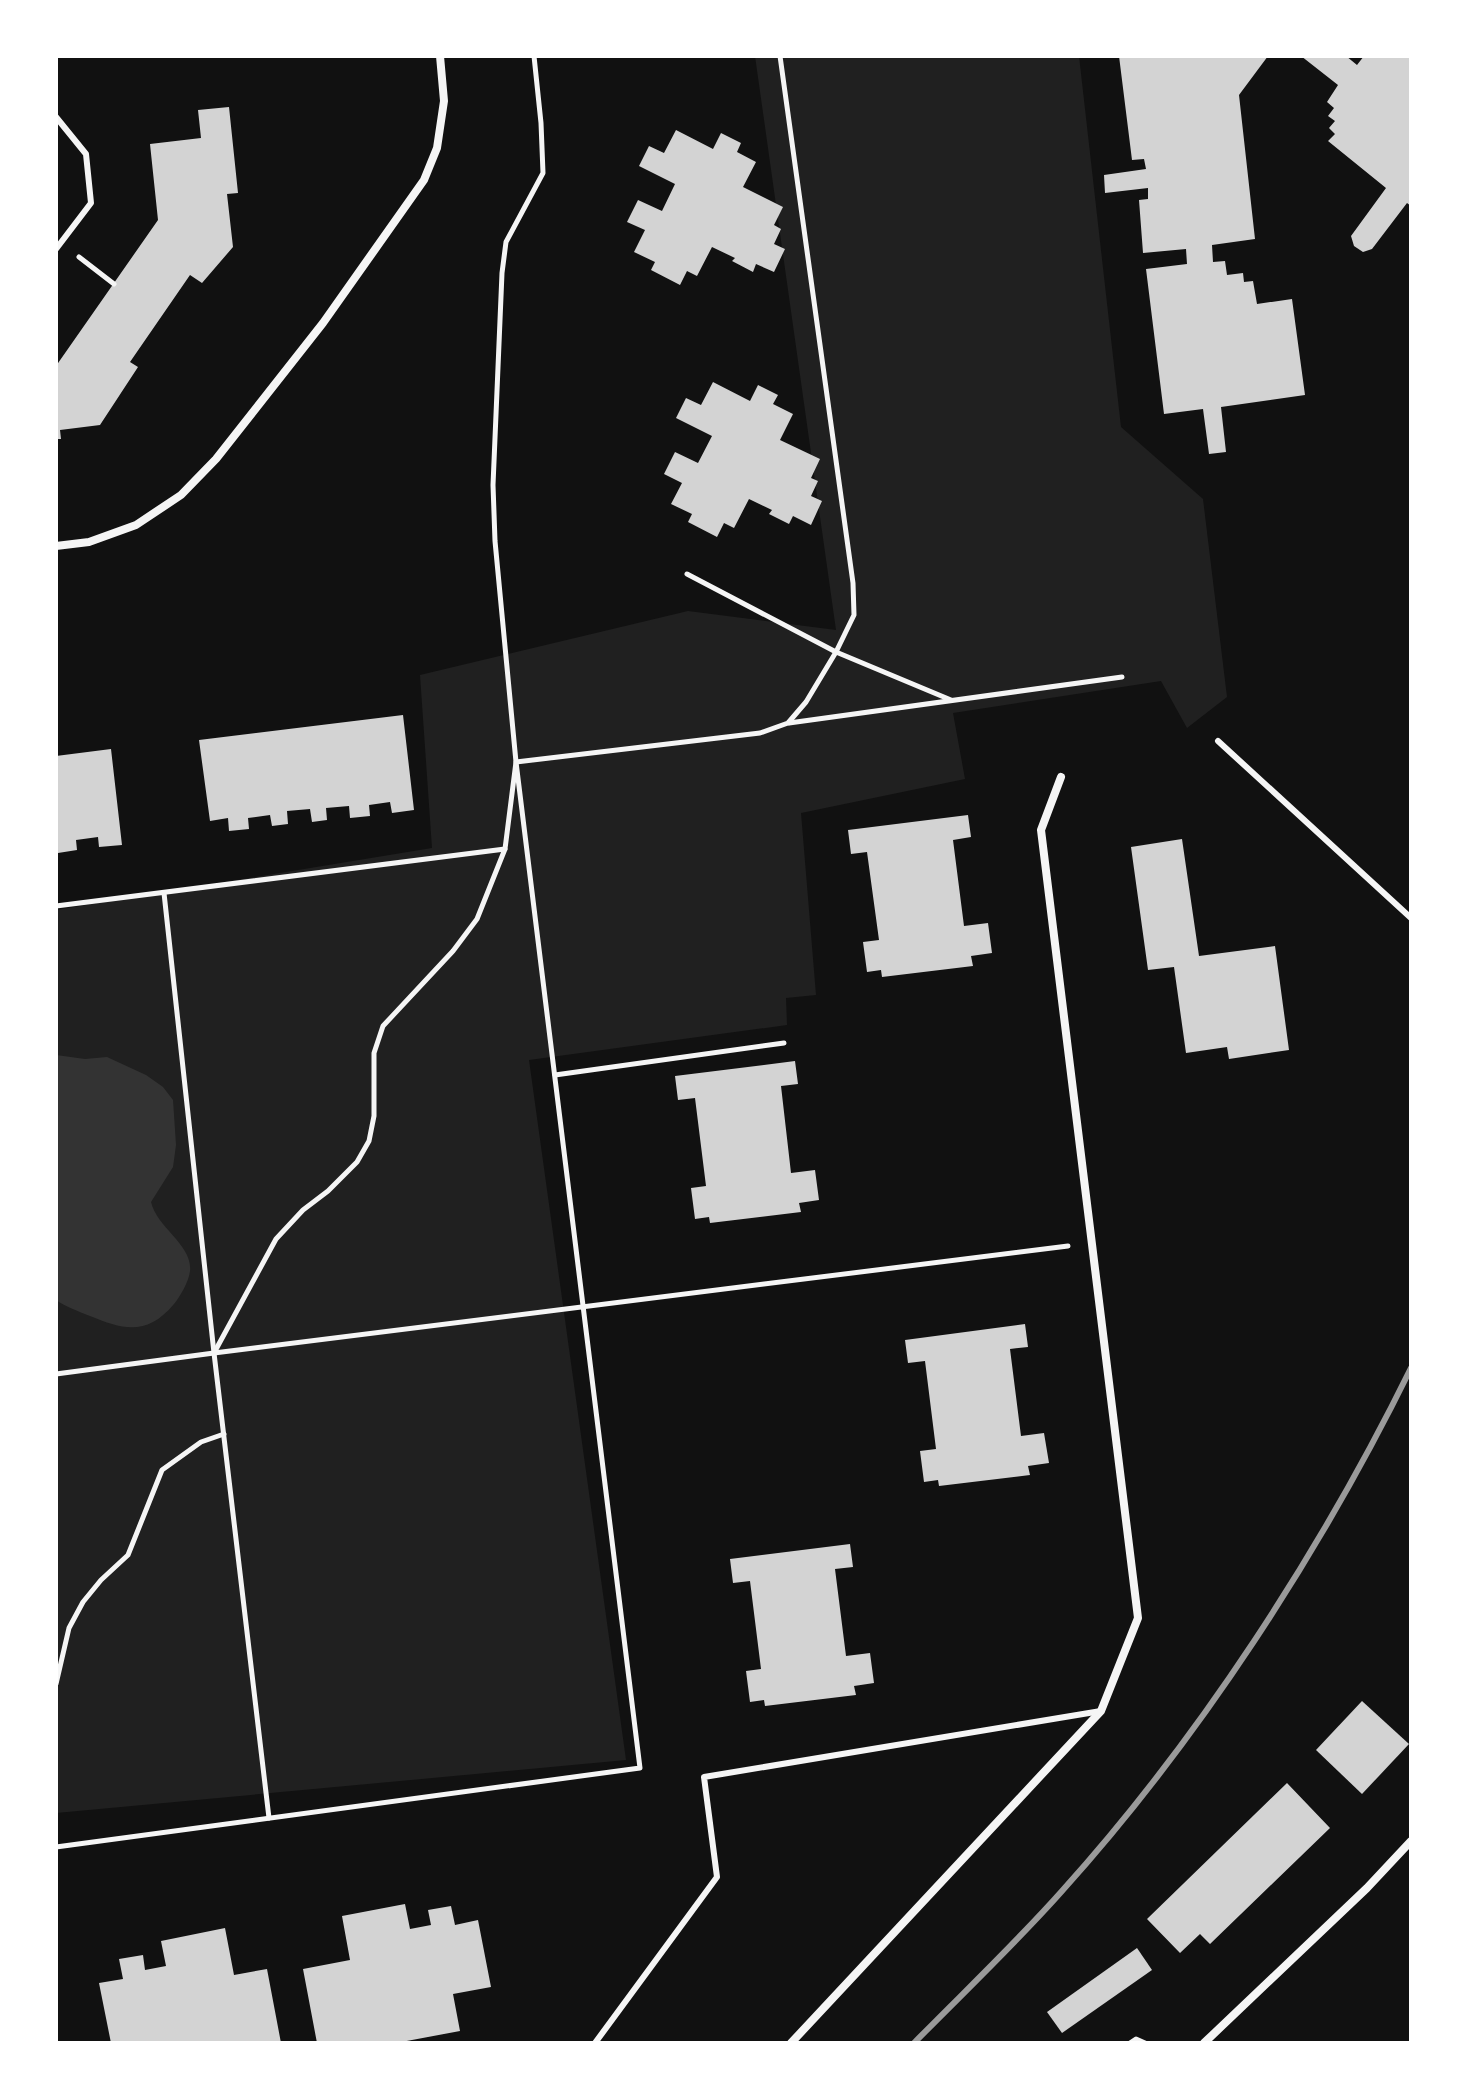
<svg xmlns="http://www.w3.org/2000/svg" width="1467" height="2099" font-family="'Fira Sans Condensed',sans-serif">
	<rect width="100%" height="100%" fill="#111"/>
	<path fill="#202020" d="M 755,56 L 1079,56 L 1121,427 L 1203,499 L 1227,697 L 1187,728 L 1161,681 L 953,713 L 965,779 L 801,813 L 816,995 L 786,998 L 787,1025 L 529,1060 L 626,1760 L 56,1813 L 56,910 L 432,848 L 420,675 L 688,611 L 836,630 Z"/>
	<path fill="#333" d="M 56,1055 L 85,1059 L 107,1057 L 146,1075 L 163,1087 L 173,1100 L 176,1145 L 173,1167 L 151,1202 C 157,1228 193,1245 190,1271 C 189,1281 180,1297 174,1304 C 147,1336 124,1330 90,1316 C 78,1311 66,1307 56,1300 Z"/>
	<g fill="#d3d3d3">
		<path d="M 1119,56 L 1268,56 L 1239,95 L 1255,239 L 1212,245 L 1213,262 L 1225,261 L 1227,275 L 1243,273 L 1244,282 L 1253,281 L 1257,304 L 1292,299 L 1305,395 L 1221,407 L 1226,452 L 1209,454 L 1203,409 L 1164,414 L 1146,269 L 1187,264 L 1186,249 L 1143,253 L 1139,200 L 1148,199 L 1148,188 L 1105,193 L 1104,175 L 1146,169 L 1144,159 L 1132,160 Z"/>
		<path d="M 1301,56 L 1346,56 L 1357,65 L 1364,56 L 1411,56 L 1411,206 L 1407,203 L 1372,249 L 1363,252 L 1354,246 L 1351,236 L 1386,188 L 1328,141 L 1335,134 L 1329,128 L 1335,121 L 1328,116 L 1334,108 L 1327,102 L 1338,85 Z"/>
		<path d="M 229,107 L 238,193 L 227,194 L 233,247 L 202,283 L 190,275 L 130,362 L 138,367 L 100,425 L 60,430 L 61,439 L 56,439 L 56,366 L 158,220 L 150,144 L 201,138 L 198,110 Z"/>
		<path d="M 676,130 L 713,149 L 721,133 L 741,143 L 737,152 L 756,162 L 743,187 L 783,207 L 774,225 L 781,229 L 774,244 L 785,249 L 774,272 L 756,264 L 753,272 L 732,261 L 735,258 L 712,247 L 697,276 L 687,271 L 680,285 L 651,270 L 655,262 L 634,252 L 645,230 L 627,222 L 638,200 L 662,211 L 675,184 L 639,166 L 649,146 L 664,153 Z"/>
		<path d="M 713,382 L 750,401 L 758,385 L 778,395 L 773,404 L 793,414 L 780,440 L 820,459 L 811,478 L 818,481 L 811,496 L 822,501 L 811,525 L 793,516 L 789,524 L 769,514 L 772,510 L 749,499 L 734,528 L 724,523 L 717,537 L 688,522 L 692,514 L 671,504 L 682,483 L 664,474 L 675,452 L 698,463 L 712,436 L 676,418 L 686,398 L 701,405 Z"/>
		<path d="M 403,715 L 414,810 L 392,813 L 390,802 L 369,805 L 370,816 L 350,818 L 349,806 L 326,808 L 327,820 L 312,822 L 310,809 L 287,811 L 288,824 L 272,826 L 270,815 L 248,818 L 249,829 L 229,831 L 228,818 L 210,821 L 199,740 Z"/>
		<path d="M 111,749 L 122,845 L 99,847 L 98,837 L 76,840 L 77,850 L 58,853 L 56,756 Z"/>
		<path d="M 968,815 L 971,837 L 953,840 L 964,926 L 988,923 L 992,953 L 971,956 L 973,966 L 882,977 L 881,970 L 867,972 L 863,942 L 879,940 L 867,852 L 851,854 L 848,830 Z"/>
		<path d="M 1182,839 L 1199,956 L 1275,946 L 1289,1050 L 1229,1059 L 1227,1047 L 1186,1053 L 1174,967 L 1148,970 L 1131,847 Z"/>
		<path d="M 795,1061 L 798,1084 L 781,1086 L 791,1173 L 815,1170 L 819,1200 L 799,1203 L 801,1212 L 710,1223 L 709,1217 L 695,1219 L 691,1188 L 706,1186 L 695,1098 L 678,1100 L 675,1076 Z"/>
		<path d="M 1025,1324 L 1028,1347 L 1010,1349 L 1021,1436 L 1044,1433 L 1049,1463 L 1028,1466 L 1030,1475 L 939,1486 L 938,1480 L 924,1482 L 920,1451 L 936,1449 L 925,1361 L 908,1363 L 905,1340 Z"/>
		<path d="M 850,1544 L 853,1567 L 835,1569 L 846,1656 L 870,1653 L 874,1683 L 854,1686 L 856,1695 L 765,1706 L 764,1700 L 750,1702 L 746,1671 L 761,1669 L 750,1581 L 733,1583 L 730,1559 Z"/>
		<path d="M 1362,1701 L 1409,1744 L 1362,1794 L 1316,1750 Z"/>
		<path d="M 1287,1783 L 1330,1828 L 1210,1944 L 1200,1934 L 1180,1953 L 1147,1919 Z"/>
		<path d="M 405,1904 L 410,1929 L 431,1925 L 428,1910 L 451,1906 L 455,1925 L 478,1920 L 491,1987 L 453,1994 L 460,2031 L 396,2043 L 317,2043 L 303,1969 L 350,1960 L 342,1916 Z"/>
		<path d="M 225,1928 L 234,1975 L 267,1969 L 281,2043 L 111,2043 L 99,1983 L 123,1979 L 119,1959 L 143,1955 L 145,1970 L 166,1966 L 161,1941 Z"/>
		<path d="M 1137,1948 L 1152,1970 L 1062,2033 L 1047,2012 Z"/>
	</g>
	<g fill="none" stroke-linecap="round" stroke-linejoin="round">
		<g stroke="#f5f5f5" stroke-width="5">
			<path d="M 79,257 L 114,284"/>
			<path d="M 687,574 L 836,652 L 951,700"/>
			<path d="M 789,723 L 1122,677"/>
			<path d="M 164,893 L 214,1353 L 269,1818"/>
			<path d="M 56,906 L 505,849"/>
			<path d="M 555,1075 L 784,1043"/>
			<path d="M 214,1353 L 1068,1246"/>
			<path d="M 56,1374 L 214,1353 L 276,1239 L 303,1210 L 328,1191 L 357,1162 L 369,1141 L 374,1116 L 374,1053 L 383,1026 L 453,951 L 477,919 L 505,849 L 516,762 L 495,541 L 493,485 L 502,273 L 506,242 L 543,173 L 541,123 L 534,56"/>
			<path d="M 56,1684 L 69,1628 L 83,1602 L 101,1580 L 128,1555 L 162,1470 L 201,1442 L 224,1434"/>
			<path d="M 56,1847 L 640,1768 L 516,762 L 760,733 L 788,723 L 806,702 L 836,652 L 854,615 L 853,583 L 780,56"/>
			<path d="M 1130,2043 L 1136,2039 L 1145,2043"/>
		</g>
		<g stroke="#f5f5f5" stroke-width="6">
			<path d="M 56,117 L 86,154 L 91,203 L 56,249"/>
			<path d="M 1218,741 L 1411,918"/>
			<path d="M 595,2043 L 717,1877 L 704,1777 L 1101,1711"/>
		</g>
		<g stroke="#f5f5f5" stroke-width="8">
			<path d="M 56,546 L 89,542 L 136,525 L 181,495 L 216,459 L 323,323 L 424,180 L 437,148 L 444,101 L 440,56"/>
			<path d="M 791,2043 L 1101,1711 L 1138,1618 L 1041,830 L 1061,777"/>
			<path d="M 1204,2043 L 1367,1888 L 1411,1841"/>
		</g>
		<path stroke="#9a9a9a" stroke-width="6" d="M 914,2043 C 963,1993 1015,1944 1062,1891 C 1199,1739 1321,1551 1411,1368"/>
	</g>
	<rect width="1467" height="2099" fill="none" stroke="#ffffff" stroke-width="116"/>
</svg>
